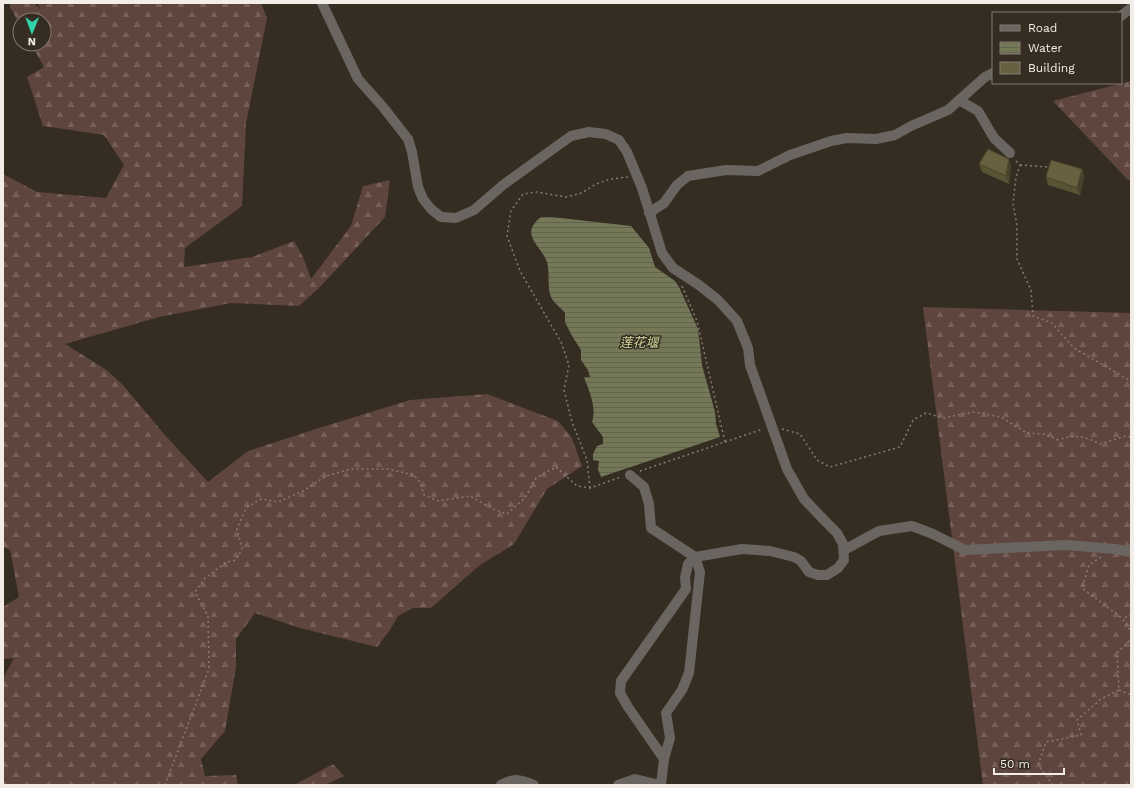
<svg xmlns="http://www.w3.org/2000/svg" width="1134" height="788" font-family="'Work Sans','Noto Sans SC',sans-serif">
	<defs>
		<pattern id="forest-firs" width="22" height="20" patternUnits="userSpaceOnUse"><rect width="22" height="20" fill="#5e453d"/><path d="M5 1l3.5 6h-7zM16 11l3.5 6h-7z" fill="#766059"/></pattern>
		<pattern id="water-rules" width="6" height="5" patternUnits="userSpaceOnUse"><rect width="6" height="5" fill="#747857"/><path d="M0 2.5h6" fill="none" stroke="#61624f"/></pattern>
	</defs>
	<rect width="100%" height="100%" fill="#352d22"/>
	<g fill="url(#forest-firs)">
		<path d="M 10,3 L 34,3 L 40,9 L 38,3 L 261,3 L 267,18 L 246,123 L 242,206 L 185,248 L 184,267 L 252,257 L 294,241 L 303,257 L 311,279 L 351,226 L 363,186 L 390,180 L 385,217 L 319,288 L 299,306 L 231,303 L 159,317 L 65,344 L 105,369 L 122,384 L 164,434 L 208,482 L 248,451 L 319,428 L 410,400 L 487,394 L 558,421 L 572,438 L 582,466 L 547,489 L 514,544 L 480,565 L 431,608 L 413,608 L 398,616 L 390,630 L 377,647 L 300,628 L 255,613 L 236,639 L 236,667 L 225,731 L 201,759 L 205,776 L 236,775 L 238,785 L 3,785 L 3,678 L 14,658 L 3,659 L 3,607 L 19,597 L 10,550 L 3,547 L 3,174 L 37,192 L 106,198 L 124,165 L 104,135 L 43,126 L 27,77 L 44,67 L 31,44 L 44,44 L 44,20 L 20,20 L 20,25 L 10,7 Z"/>
		<path d="M 1131,81 L 1131,180 L 1128,180 L 1053,101 Z"/>
		<path d="M 923,307 L 1131,313 L 1131,785 L 983,785 Z"/>
		<path d="M 333,764 L 344,776 L 325,785 L 294,785 Z"/>
	</g>
	<path fill="url(#water-rules)" d="M 541,217 L 552,217 L 631,226 L 649,248 L 655,267 L 675,281 L 679,287 L 698,329 L 702,365 L 715,412 L 716,424 L 720,437 L 601,477 L 598,469 L 599,461 L 593,460 L 593,454 L 597,446 L 603,444 L 603,437 L 592,422 C 597,407 589,391 584,377 L 590,377 L 588,370 L 581,360 L 581,350 L 572,336 L 565,322 L 565,313 C 561,308 553,302 551,297 C 547,287 550,272 547,262 C 542,246 518,235 541,217 Z"/>
	<g fill="none" stroke-linecap="round" stroke-linejoin="round">
		<g stroke="#847d74" stroke-width="1.5" stroke-dasharray="2 3" stroke-linecap="butt">
			<path d="M 1016,161 L 1020,165 L 1016,177 L 1013,203 L 1017,226 L 1017,259 L 1031,290 L 1033,316 L 1052,323 L 1074,348 L 1131,381"/>
			<path d="M 1020,165 L 1047,167"/>
			<path d="M 682,286 L 697,321 L 725,442"/>
			<path d="M 782,429 L 800,434 L 817,460 L 830,467 L 900,447 L 913,420 L 926,413 L 943,418 L 973,412 L 1001,417 L 1027,433 L 1045,434 L 1058,440 C 1075,434 1084,436 1100,444 L 1126,436 L 1131,437"/>
			<path d="M 640,471 L 763,429"/>
			<path d="M 590,488 L 587,460 L 572,422 L 564,390 L 569,365 L 561,342 L 520,271 L 507,236 L 511,211 L 523,194 L 537,192 L 566,197 L 582,193 L 596,184 L 611,179 L 628,177"/>
			<path d="M 1101,557 L 1089,565 L 1082,588 L 1123,619"/>
			<path d="M 1131,614 L 1123,619 L 1131,632"/>
			<path d="M 1119,690 L 1131,695"/>
			<path d="M 165,785 L 209,669 L 208,616 L 195,592 L 205,578 L 227,562 L 236,560 L 242,549 L 237,529 L 246,508 L 261,499 L 278,502 L 303,491 L 326,476 L 351,469 L 388,469 L 414,475 L 420,482 L 424,495 L 438,501 L 470,496 L 493,509 L 507,514 L 525,498 L 536,478 L 556,467 L 577,486 L 590,488 L 621,477"/>
			<path d="M 1053,785 L 1038,765 L 1046,742 L 1081,735 L 1077,720 L 1101,699 L 1119,690 L 1117,653 L 1131,639"/>
		</g>
		<g stroke="#6b6561" stroke-width="10">
			<path d="M 1121,16 L 1131,8"/>
			<path d="M 959,100 L 978,111 L 994,138 L 1010,153"/>
			<path d="M 649,213 L 664,203 L 677,185 L 688,176 L 726,170 L 758,171 L 790,155 L 831,141 L 847,138 L 876,139 L 895,135 L 911,126 L 948,110 L 985,77 L 993,73"/>
			<path d="M 630,475 L 644,487 L 649,504 L 651,528 L 695,557 L 700,572 L 689,673 L 682,690 L 666,713 L 670,738 L 664,759"/>
			<path d="M 844,550 L 879,531 L 912,526 L 933,534 L 965,550 L 1066,545 L 1115,549 L 1131,552"/>
			<path d="M 501,785 C 514,778 521,779 534,785"/>
			<path d="M 618,785 L 635,779 L 660,785"/>
		</g>
		<path stroke="#6b6561" stroke-width="10" d="M 322,3 L 358,79 L 383,107 L 408,139 L 412,152 L 418,187 L 423,199 L 431,209 L 441,217 L 456,218 L 474,210 L 503,185 L 571,136 L 589,132 L 606,134 L 619,140 L 627,152 L 642,188 L 662,253 L 673,268 L 699,285 L 718,300 L 737,321 L 748,348 L 750,365 L 787,469 L 804,499 L 825,521 L 837,533 L 843,544 L 844,560 L 838,568 L 827,575 L 818,575 L 809,572 L 801,561 L 794,557 L 770,551 L 742,549 L 695,557 L 688,564 L 685,578 L 686,589 L 621,681 L 620,693 L 628,707 L 664,759 L 661,785"/>
	</g>
	<g fill="#595336">
		<path d="M 1009,159 L 1011,166 L 1009,184 L 982,172 L 979,164 Z"/>
		<path d="M 1082,169 L 1084,176 L 1080,195 L 1048,185 L 1046,177 Z"/>
	</g>
	<g fill="#49432c">
		<path d="M 1009,159 L 1011,166 L 1009,184 L 1006,176 Z"/>
		<path d="M 1082,169 L 1084,176 L 1080,195 L 1077,188 Z"/>
	</g>
	<g fill="#68603f" stroke="#49432c">
		<path d="M 988,149 L 1009,159 L 1006,176 L 979,164 Z"/>
		<path d="M 1051,160 L 1082,169 L 1077,188 L 1046,177 Z"/>
	</g>
	<g text-anchor="middle" stroke-width="3" stroke-linejoin="round" paint-order="stroke">
		<g font-size="13" font-style="italic" fill="#d0d89c" stroke="#352d22">
			<text x="639" y="347">莲花堰</text>
		</g>
	</g>
	<rect width="1134" height="788" fill="none" stroke="#f2ede6" stroke-width="8"/>
	<rect x="992" y="12" width="130" height="72" fill="#352d22" stroke="#817a70"/>
	<rect x="1000" y="25" width="20" height="6" fill="#6b6561" stroke="#817a70"/>
	<text x="1028" y="32" font-size="12" fill="#f2ede6">Road</text>
	<rect x="1000" y="42" width="20" height="12" fill="url(#water-rules)" stroke="#817a70"/>
	<text x="1028" y="52" font-size="12" fill="#f2ede6">Water</text>
	<rect x="1000" y="62" width="20" height="12" fill="#68603f" stroke="#817a70"/>
	<text x="1028" y="72" font-size="12" fill="#f2ede6">Building</text>
	<g transform="translate(32 32) rotate(181)"><circle r="19" fill="#352d22" stroke="#817a70"/>
	<path d="M0-3L7 15L0 10L-7 15Z" fill="#30d4aa"/>
	<text y="-6" font-size="11" font-weight="bold" text-anchor="middle" fill="#f2ede6">N</text>
	</g>
	<path d="M994 768v6h70v-6" fill="none" stroke="#f2ede6" stroke-width="2"/>
	<text x="1000" y="768" font-size="12" fill="#f2ede6" stroke="#352d22" stroke-width="3" paint-order="stroke">50 m</text>
</svg>
